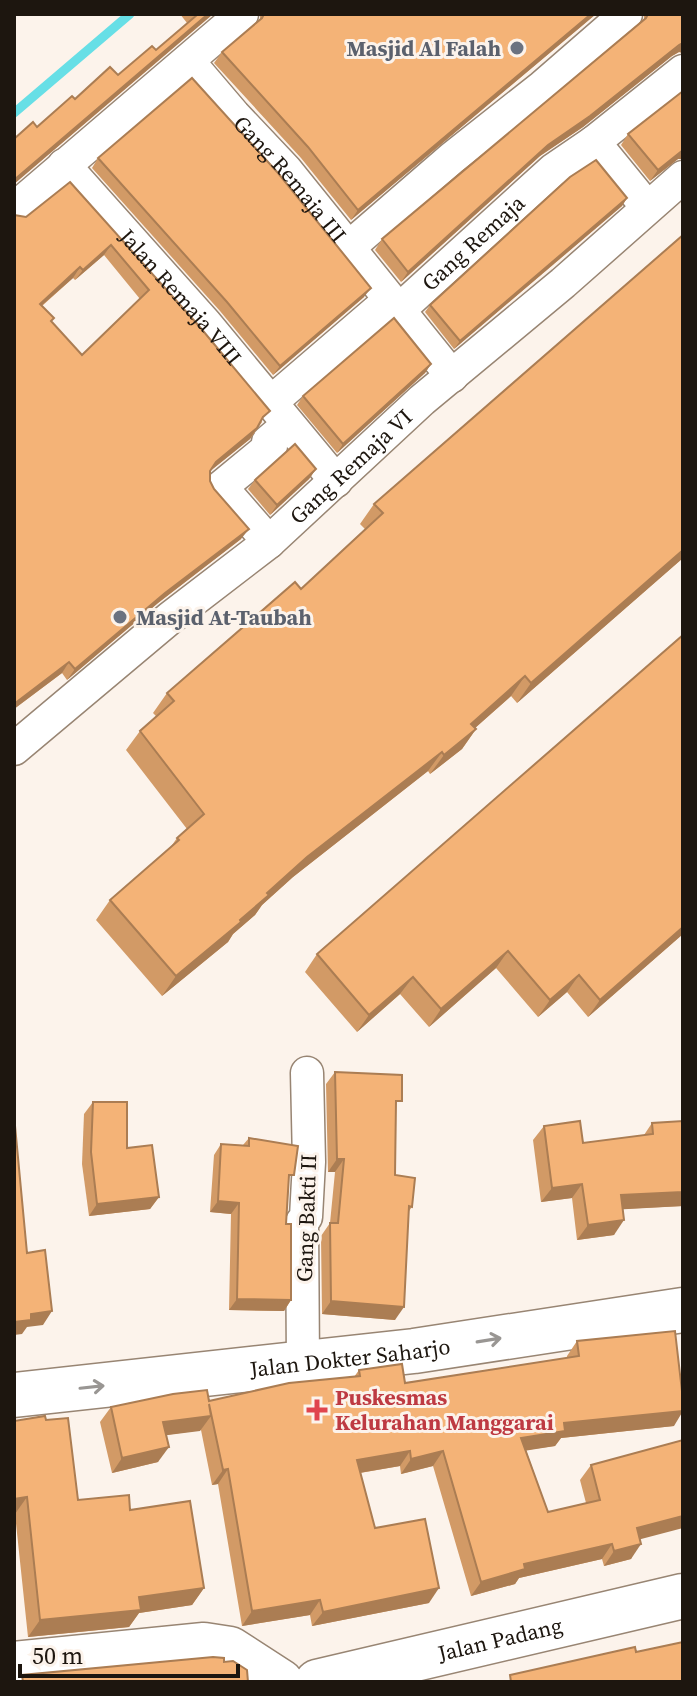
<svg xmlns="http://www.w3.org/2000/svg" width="697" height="1696" font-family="'Source Serif 4',serif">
	<rect width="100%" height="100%" fill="#fcf3eb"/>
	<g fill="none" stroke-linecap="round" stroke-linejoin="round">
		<path stroke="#67dfe6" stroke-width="9" d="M 14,113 L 130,14"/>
		<g stroke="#988573" stroke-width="35">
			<g id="street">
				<path id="s1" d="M 188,61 L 234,115 L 286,170 L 452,376"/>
				<path d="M 594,142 L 647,207"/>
				<path id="s2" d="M 64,165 L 206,324 L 336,481"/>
				<path d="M 14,209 L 242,14"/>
				<path d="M 348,248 L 452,158 L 542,87 L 626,14"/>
				<path id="s3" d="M 399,310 L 553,170 L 594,142 L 683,71"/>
				<path d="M 270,403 L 390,300"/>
				<path d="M 269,542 L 221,487 L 271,446 L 268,442 L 288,425"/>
				<path id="s4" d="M 14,749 L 170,618 L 269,542 L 422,400 L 563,283 L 683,177"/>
				<path d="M 303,1364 L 302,1222 L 306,1217 L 309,1162 L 307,1073"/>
			</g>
		</g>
		<g stroke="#988573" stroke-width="47">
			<g id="secondary">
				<path d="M 14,1664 L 204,1645 L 230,1649 L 281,1682"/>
				<path id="s5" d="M 317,1682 L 683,1596"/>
			</g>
		</g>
		<g stroke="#988573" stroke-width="47">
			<g id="primary">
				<path id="s6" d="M 14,1395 L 414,1351 L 683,1310"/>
			</g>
		</g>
		<use href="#street" stroke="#fff" stroke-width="32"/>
		<use href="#secondary" stroke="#fff" stroke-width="44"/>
		<use href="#primary" stroke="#fff" stroke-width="44"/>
	</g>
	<g fill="#d29a66" fill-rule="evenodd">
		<path d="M 180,14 L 213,14 L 14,184 L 37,127 L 75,99 L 118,75 L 156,50 L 187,23 Z"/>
		<path d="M 260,14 L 596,14 L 351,220 L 301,158 L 214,63 L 222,52 L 260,19 Z"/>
		<path d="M 644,14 L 683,14 L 683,53 L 679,52 L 672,56 L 583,127 L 540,156 L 401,282 L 375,250 L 382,239 L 644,19 Z"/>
		<path d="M 683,91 L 683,159 L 678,159 L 650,181 L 621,145 L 628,134 Z"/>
		<path d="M 98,158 L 364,297 L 273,375 L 220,311 L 92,168 Z"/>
		<path d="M 70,182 L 262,422 L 250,439 L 210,471 L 210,481 L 241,539 L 158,603 L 67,680 L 62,673 L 14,709 L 14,215 L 26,217 ZM 104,255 L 140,299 L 82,355 L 51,322 L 42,306 L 73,278 L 75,280 Z"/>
		<path d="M 627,198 L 622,206 L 454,349 L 425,312 L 430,305 Z"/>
		<path d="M 683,235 L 683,558 L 517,703 L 511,696 L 475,728 L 476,729 L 462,749 L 430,774 L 428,771 L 293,877 L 262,905 L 255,915 L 233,934 L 228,942 L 162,996 L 96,920 L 110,900 L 170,848 L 177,838 L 187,829 L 126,750 L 140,731 L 156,716 L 153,713 L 167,693 L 301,589 L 365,529 L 360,524 L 374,504 Z"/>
		<path d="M 431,364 L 425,373 L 337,453 L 297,405 L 303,396 Z"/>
		<path d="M 316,469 L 309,479 L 270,515 L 248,489 L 255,480 Z"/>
		<path d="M 683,934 L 588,1017 L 567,992 L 538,1017 L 496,968 L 429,1027 L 400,994 L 357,1032 L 305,972 L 317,954 Z"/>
		<path d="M 335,1072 L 396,1110 L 395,1175 L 412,1207 L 409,1211 L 395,1320 L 322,1314 L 321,1236 L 330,1223 L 335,1172 L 328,1172 L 326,1084 Z"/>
		<path d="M 93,1102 L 159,1197 L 150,1209 L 89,1216 L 82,1164 L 84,1114 Z"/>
		<path d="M 652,1123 L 683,1206 L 622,1209 L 614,1235 L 577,1240 L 572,1198 L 541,1202 L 533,1140 L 544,1126 L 583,1143 L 644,1135 Z"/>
		<path d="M 249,1138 L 289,1182 L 286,1224 L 291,1300 L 284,1311 L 229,1310 L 231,1214 L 210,1212 L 214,1155 L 221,1144 L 243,1145 Z"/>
		<path d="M 577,1341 L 674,1426 L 561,1438 L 555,1446 L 526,1450 L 548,1512 L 586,1503 L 580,1480 L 591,1465 L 640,1539 L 631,1559 L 604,1566 L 602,1559 L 519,1578 L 515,1584 L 471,1596 L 433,1466 L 401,1474 L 400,1466 L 360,1473 L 375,1528 L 429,1603 L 312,1626 L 310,1615 L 242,1626 L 218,1484 L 212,1485 L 201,1430 L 166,1435 L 158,1462 L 112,1473 L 100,1422 L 111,1407 L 209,1401 L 354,1377 L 359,1370 L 405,1383 L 567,1358 L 567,1356 Z"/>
		<path d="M 46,1420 L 78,1500 L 130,1510 L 204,1588 L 192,1605 L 139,1613 L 129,1627 L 28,1637 L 15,1514 Z"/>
	</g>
	<g fill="#ab7d53">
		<path d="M 208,14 L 213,14 L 14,184 L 14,180 Z"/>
		<path d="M 591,14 L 596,14 L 351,220 L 358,210 Z"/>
		<path d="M 683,43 L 683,53 L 679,52 L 672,56 L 583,127 L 540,156 L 401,282 L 408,272 L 548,145 Z"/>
		<path d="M 683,150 L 683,159 L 678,159 L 650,181 L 658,170 Z"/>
		<path d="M 627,198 L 622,206 L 454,349 L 460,341 Z"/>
		<path d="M 111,245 L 104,255 L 75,280 L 83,270 Z"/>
		<path d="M 80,267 L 73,278 L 32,314 L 40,304 Z"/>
		<path d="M 371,288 L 364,297 L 273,375 L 280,366 Z"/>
		<path d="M 431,364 L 425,373 L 337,453 L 343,444 Z"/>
		<path d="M 257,428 L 250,439 L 209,472 L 216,462 Z"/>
		<path d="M 316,469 L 309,479 L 270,515 L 277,505 Z"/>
		<path d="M 249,529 L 241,539 L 158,603 L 67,680 L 75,669 L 165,593 Z"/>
		<path d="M 683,550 L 683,558 L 517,703 L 531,683 Z"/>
		<path d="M 69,662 L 62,673 L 14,709 L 14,704 Z"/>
		<path d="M 525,676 L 511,696 L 457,744 L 471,724 Z"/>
		<path d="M 476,729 L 462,749 L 430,774 L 444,755 Z"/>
		<path d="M 442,752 L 428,771 L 293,877 L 262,905 L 255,915 L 233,934 L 228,942 L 162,996 L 176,976 L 240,920 L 267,893 L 307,857 Z"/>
		<path d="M 683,927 L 683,934 L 588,1017 L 600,1000 Z"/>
		<path d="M 508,951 L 496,968 L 429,1027 L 441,1009 Z"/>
		<path d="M 579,975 L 567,992 L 538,1017 L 550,1000 Z"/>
		<path d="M 413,977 L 400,994 L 357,1032 L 369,1015 Z"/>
		<path d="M 337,1159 L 344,1159 L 335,1172 L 328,1172 Z"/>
		<path d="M 582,1184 L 572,1198 L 541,1202 L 552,1188 Z"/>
		<path d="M 683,1192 L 683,1206 L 610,1210 L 621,1195 Z"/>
		<path d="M 159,1197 L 150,1209 L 89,1216 L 97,1204 Z"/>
		<path d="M 218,1201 L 239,1203 L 231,1214 L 210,1212 Z"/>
		<path d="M 624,1220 L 614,1235 L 577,1240 L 588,1225 Z"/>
		<path d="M 237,1299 L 291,1300 L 284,1311 L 229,1310 Z"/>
		<path d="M 331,1301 L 404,1307 L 395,1320 L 322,1314 Z"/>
		<path d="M 52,1311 L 43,1325 L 27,1327 L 22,1334 L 14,1335 L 14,1322 L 31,1314 Z"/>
		<path d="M 683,1411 L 674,1426 L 561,1438 L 555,1446 L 511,1453 L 521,1438 L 564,1423 Z"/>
		<path d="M 211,1416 L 200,1431 L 152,1437 L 163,1422 Z"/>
		<path d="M 169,1447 L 158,1462 L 112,1473 L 122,1458 Z"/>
		<path d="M 410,1451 L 400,1466 L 347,1475 L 357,1460 Z"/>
		<path d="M 443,1451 L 433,1466 L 401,1474 L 411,1459 Z"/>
		<path d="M 228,1469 L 218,1484 L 212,1485 L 223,1470 Z"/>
		<path d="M 27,1497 L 15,1514 L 14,1514 L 14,1499 Z"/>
		<path d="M 683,1516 L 683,1528 L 626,1543 L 637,1528 Z"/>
		<path d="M 612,1544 L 602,1559 L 519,1578 L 515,1584 L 471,1596 L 481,1582 L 524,1564 Z"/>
		<path d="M 641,1544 L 631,1559 L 604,1566 L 614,1551 Z"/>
		<path d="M 204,1588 L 192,1605 L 139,1613 L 129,1627 L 28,1637 L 40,1620 L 139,1597 Z"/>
		<path d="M 439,1588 L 429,1603 L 312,1626 L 323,1612 Z"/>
		<path d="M 320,1600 L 310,1615 L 242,1626 L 252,1611 Z"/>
	</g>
	<g fill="#f4b377" stroke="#ab7d53" stroke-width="2" fill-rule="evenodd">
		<path d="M 196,14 L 208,14 L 14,180 L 14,139 L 33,122 L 37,127 L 72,96 L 75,99 L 110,67 L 118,75 L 152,46 L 156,50 L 197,15 Z"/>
		<path d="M 264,14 L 591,14 L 358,210 L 308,147 L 222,52 L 262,18 Z"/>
		<path d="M 648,14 L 683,14 L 683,43 L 679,45 L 590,116 L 548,145 L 408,272 L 382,239 L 646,18 Z"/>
		<path d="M 192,78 L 278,173 L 371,288 L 280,366 L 227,302 L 98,158 Z"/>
		<path d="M 683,91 L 683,150 L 658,170 L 628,134 Z"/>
		<path d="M 596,160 L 627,198 L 460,341 L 430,305 L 570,177 Z"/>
		<path d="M 70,182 L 199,326 L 270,411 L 263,417 L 257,428 L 216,462 L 210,471 L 210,481 L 214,489 L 249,529 L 165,593 L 75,669 L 69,662 L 14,704 L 14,215 L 26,217 ZM 111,245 L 149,290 L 82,355 L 51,321 L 54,318 L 40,304 L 80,267 L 83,270 Z"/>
		<path d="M 683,235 L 683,550 L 531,683 L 525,676 L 471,724 L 476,729 L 444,755 L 442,752 L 307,857 L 267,893 L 269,895 L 240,920 L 241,922 L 176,976 L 110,900 L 179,840 L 177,838 L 204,814 L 140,731 L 174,701 L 167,693 L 295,582 L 301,589 L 383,513 L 374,504 Z"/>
		<path d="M 394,318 L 431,364 L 343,444 L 303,396 Z"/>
		<path d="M 295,444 L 316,469 L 277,505 L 255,480 Z"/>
		<path d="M 683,635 L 683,927 L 600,1000 L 579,975 L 550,1000 L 508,951 L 441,1009 L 413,977 L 369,1015 L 317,954 Z"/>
		<path d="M 335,1072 L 402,1075 L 402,1101 L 396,1101 L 395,1175 L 415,1178 L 412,1207 L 409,1206 L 404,1307 L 331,1301 L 330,1223 L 338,1223 L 344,1159 L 337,1159 Z"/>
		<path d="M 93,1102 L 127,1102 L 127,1148 L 152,1145 L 159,1197 L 97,1204 L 91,1152 Z"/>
		<path d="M 14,1115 L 27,1253 L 45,1250 L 52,1311 L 31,1314 L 31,1320 L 14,1322 Z"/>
		<path d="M 580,1121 L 583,1143 L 653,1134 L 652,1123 L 683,1121 L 683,1192 L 621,1195 L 624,1220 L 588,1225 L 582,1184 L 552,1188 L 544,1126 Z"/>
		<path d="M 249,1138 L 298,1146 L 294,1175 L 289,1175 L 286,1224 L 291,1224 L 291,1300 L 237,1299 L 239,1203 L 218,1201 L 221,1144 L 249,1146 Z"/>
		<path d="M 675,1331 L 683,1400 L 683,1411 L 564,1423 L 565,1431 L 521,1438 L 548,1512 L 600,1500 L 591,1465 L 683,1440 L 683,1516 L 637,1528 L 641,1544 L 614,1551 L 612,1544 L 524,1564 L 525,1569 L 481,1582 L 443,1451 L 411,1459 L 410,1451 L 357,1460 L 375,1528 L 425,1519 L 439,1588 L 323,1612 L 320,1600 L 252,1611 L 228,1469 L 223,1470 L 209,1404 L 211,1416 L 163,1422 L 169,1447 L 122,1458 L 111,1407 L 173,1394 L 207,1390 L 209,1401 L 289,1383 L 360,1376 L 359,1370 L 402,1364 L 405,1383 L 579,1356 L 577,1341 Z"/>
		<path d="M 45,1416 L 46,1420 L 68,1418 L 78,1500 L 129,1495 L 130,1510 L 190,1501 L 204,1588 L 139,1597 L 141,1610 L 40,1620 L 27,1497 L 14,1499 L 14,1421 Z"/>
		<path d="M 683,1642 L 683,1682 L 511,1682 L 510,1675 L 635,1647 L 636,1652 Z"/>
		<path d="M 213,1657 L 224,1658 L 224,1662 L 233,1661 L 247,1670 L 248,1682 L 23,1682 L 22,1675 Z"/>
	</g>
	<defs><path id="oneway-shaft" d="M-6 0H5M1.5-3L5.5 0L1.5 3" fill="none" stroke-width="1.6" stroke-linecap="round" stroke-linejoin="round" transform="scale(2)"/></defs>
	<g stroke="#999693">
		<use href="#oneway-shaft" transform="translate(489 1340) rotate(-9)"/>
		<use href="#oneway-shaft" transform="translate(92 1387) rotate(-6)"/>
	</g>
	<g fill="#6b7280" stroke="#fcf3eb" stroke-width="3">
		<circle cx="517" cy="48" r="8"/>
		<circle cx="120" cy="617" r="8"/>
	</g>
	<path fill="#e0444e" stroke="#fcf3eb" stroke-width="3" d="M313 1398h8v8h8v8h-8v8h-8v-8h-8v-8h8z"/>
	<g text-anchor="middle" stroke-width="6" stroke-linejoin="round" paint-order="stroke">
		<g font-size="22" font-weight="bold" fill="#5b616d" stroke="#fcf3eb" text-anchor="end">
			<text x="501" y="56">Masjid Al Falah</text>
			<text x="136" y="625" text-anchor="start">Masjid At-Taubah</text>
		</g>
		<g font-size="22" fill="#1d160f" stroke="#fcf3eb">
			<text dy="8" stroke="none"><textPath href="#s1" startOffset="156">Gang Remaja III</textPath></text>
			<text dy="8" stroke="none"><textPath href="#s3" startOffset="100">Gang Remaja</textPath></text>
			<text dy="8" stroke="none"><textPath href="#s2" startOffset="176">Jalan Remaja VIII</textPath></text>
			<text dy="8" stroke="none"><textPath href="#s4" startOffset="440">Gang Remaja VI</textPath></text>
			<text transform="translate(306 1218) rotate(-88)" y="8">Gang Bakti II</text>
			<text dy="8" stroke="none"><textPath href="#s6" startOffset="338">Jalan Dokter Saharjo</textPath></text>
			<text dy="8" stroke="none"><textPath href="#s5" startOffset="188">Jalan Padang</textPath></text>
		</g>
		<g font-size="22" font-weight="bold" fill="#be3a42" stroke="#fcf3eb" text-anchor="start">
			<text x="335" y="1405">Puskesmas<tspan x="335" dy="25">Kelurahan Manggarai</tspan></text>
		</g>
	</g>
	<rect width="697" height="1696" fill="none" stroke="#1d160f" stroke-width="32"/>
	<path d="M20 1664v12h218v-12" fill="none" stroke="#1d160f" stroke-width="4"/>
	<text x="32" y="1664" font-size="24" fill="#1d160f" stroke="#fcf3eb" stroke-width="6" paint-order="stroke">50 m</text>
</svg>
